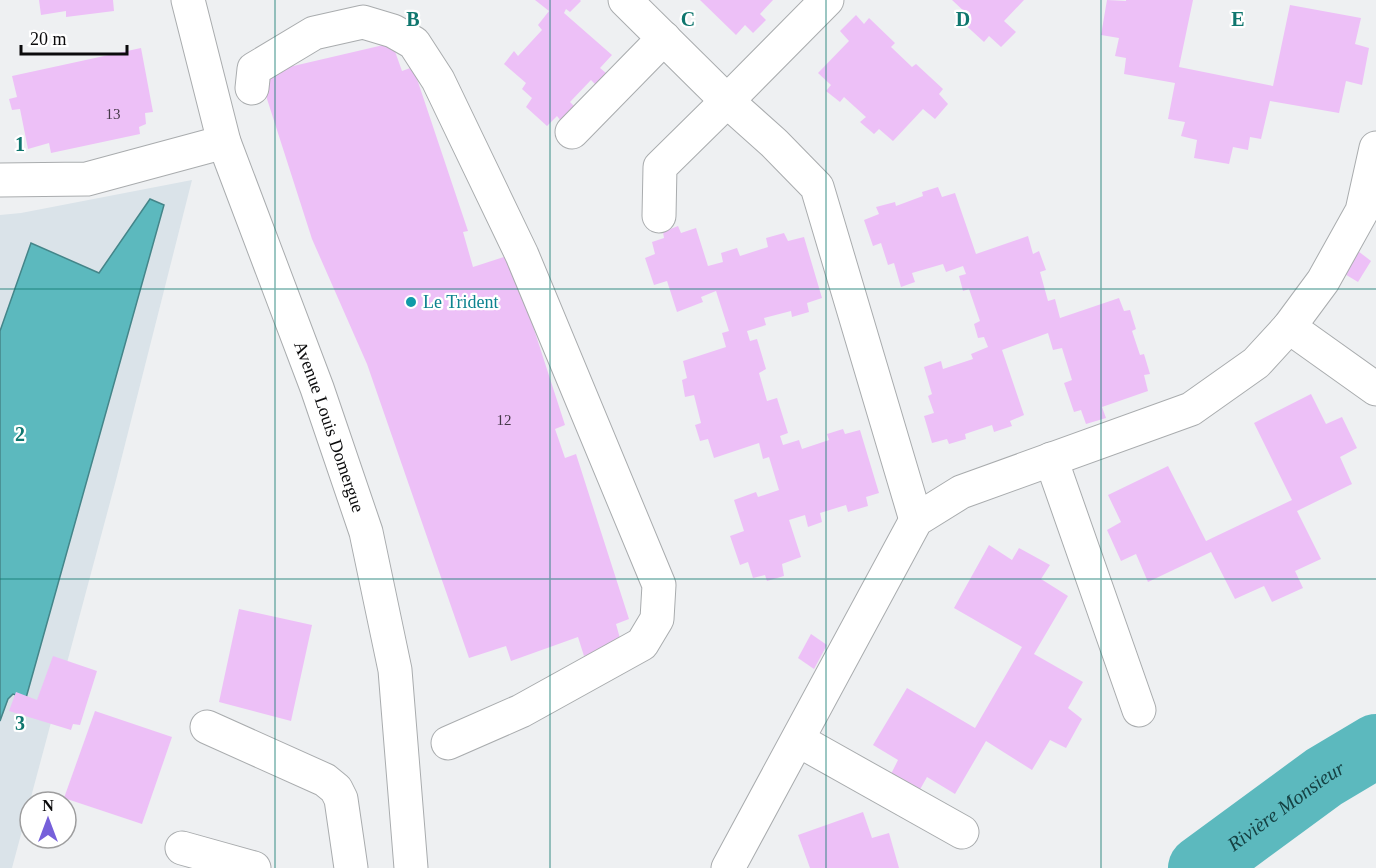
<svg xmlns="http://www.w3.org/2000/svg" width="1376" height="868" font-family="'Times New Roman',serif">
	<rect width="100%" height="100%" fill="#eef0f2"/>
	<path fill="#dae3e9" d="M 192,180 L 116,480 L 12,868 L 0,868 L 0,215 L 21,213 Z"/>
	<path fill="#5cb9be" stroke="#448589" stroke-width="1.5" d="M 150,199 L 164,205 L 26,698 L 13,694 L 8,699 L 0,721 L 0,331 L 31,243 L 99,273 Z"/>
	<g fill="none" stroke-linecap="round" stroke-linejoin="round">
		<path stroke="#5cb9be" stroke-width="64" id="s1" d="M 1200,868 L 1324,777 L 1376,746"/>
	</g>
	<g fill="#edc0f7">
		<path d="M 39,0 L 113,0 L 114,11 L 66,17 L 66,11 L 41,15 Z"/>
		<path d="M 535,0 L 580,0 L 581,1 L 570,12 L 566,9 L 564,13 L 612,55 L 600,68 L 606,73 L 596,85 L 591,80 L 570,102 L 574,106 L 561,121 L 557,116 L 547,126 L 526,107 L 532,98 L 522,89 L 526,83 L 504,64 L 514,51 L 518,56 L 542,30 L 538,25 L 549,11 Z"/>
		<path d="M 700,0 L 773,0 L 760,14 L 766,20 L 753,33 L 745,25 L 736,35 Z"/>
		<path d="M 952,0 L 1024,0 L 1004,21 L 1016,32 L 1001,47 L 989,36 L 984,42 L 961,21 L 967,14 Z"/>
		<path d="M 1107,0 L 1126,1 L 1126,0 L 1193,0 L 1179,67 L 1273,86 L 1290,5 L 1361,18 L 1355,44 L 1369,48 L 1362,85 L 1346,81 L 1339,113 L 1270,101 L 1261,139 L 1250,137 L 1248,150 L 1233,147 L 1229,164 L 1194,158 L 1197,140 L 1181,136 L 1185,122 L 1168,119 L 1175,83 L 1124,74 L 1126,58 L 1115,56 L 1119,38 L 1101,35 Z"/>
		<path d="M 856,15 L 864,24 L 869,18 L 895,43 L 891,47 L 912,67 L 916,64 L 943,89 L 939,94 L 948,104 L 935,119 L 923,109 L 893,141 L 879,129 L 874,134 L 860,122 L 866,117 L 844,97 L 840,102 L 826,91 L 831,85 L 818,73 L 849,41 L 840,31 Z"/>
		<path d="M 392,43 L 402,71 L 413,67 L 468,231 L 463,232 L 473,267 L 510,255 L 565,425 L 555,429 L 565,458 L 576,454 L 629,619 L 616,624 L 621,642 L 584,656 L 578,637 L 511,661 L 506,646 L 469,658 L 367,364 L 312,239 L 259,74 Z"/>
		<path d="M 141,48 L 153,112 L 145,113 L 146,124 L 139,127 L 140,134 L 51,153 L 49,143 L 28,149 L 20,109 L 12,110 L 9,99 L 17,97 L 12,76 Z"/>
		<path d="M 938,187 L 942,197 L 955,193 L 976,254 L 1028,236 L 1033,254 L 1039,251 L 1046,270 L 1040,272 L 1048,301 L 1055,299 L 1060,318 L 1119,298 L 1124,311 L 1130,310 L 1136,329 L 1132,331 L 1140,355 L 1144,354 L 1150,374 L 1144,375 L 1148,391 L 1102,407 L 1106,418 L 1086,424 L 1081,410 L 1074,412 L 1064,383 L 1072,380 L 1062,348 L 1053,350 L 1048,333 L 1002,350 L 1024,415 L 1010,421 L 1012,426 L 994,432 L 992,425 L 965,434 L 966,439 L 949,444 L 947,439 L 932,443 L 924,416 L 934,413 L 928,396 L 932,394 L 924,367 L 941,361 L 943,369 L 973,359 L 971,354 L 988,347 L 984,337 L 978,338 L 974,324 L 980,321 L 969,289 L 963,291 L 959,276 L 966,274 L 963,266 L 946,272 L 943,264 L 912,273 L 915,282 L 901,287 L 894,263 L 888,265 L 881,243 L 873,246 L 864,220 L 879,214 L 876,207 L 895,202 L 896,206 L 923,196 L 922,192 Z"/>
		<path d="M 678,226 L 681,233 L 696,228 L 708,266 L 723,262 L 721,253 L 737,248 L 740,256 L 768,247 L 766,238 L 784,233 L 788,241 L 804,237 L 822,298 L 807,303 L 809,312 L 792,317 L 791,311 L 764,318 L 766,325 L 747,331 L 750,341 L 757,339 L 766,369 L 759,373 L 767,401 L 777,398 L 788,433 L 780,436 L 783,445 L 799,440 L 802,449 L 829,440 L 827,434 L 843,429 L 845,434 L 860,430 L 879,493 L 866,497 L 868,506 L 848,512 L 846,505 L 820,513 L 822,522 L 808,527 L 805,515 L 789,520 L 801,557 L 782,564 L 784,576 L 767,581 L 765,575 L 753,578 L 748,562 L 740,565 L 730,536 L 744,531 L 734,500 L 756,492 L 758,497 L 779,490 L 769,457 L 763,459 L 759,443 L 714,458 L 708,439 L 700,441 L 695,425 L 701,423 L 694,395 L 685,397 L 682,380 L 687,378 L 683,361 L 726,347 L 722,333 L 729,331 L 716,291 L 701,297 L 703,302 L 677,312 L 667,281 L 654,285 L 645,258 L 655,254 L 652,242 L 664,238 L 663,232 Z"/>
		<path d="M 1358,251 L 1371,261 L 1358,282 L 1343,273 Z"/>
		<path d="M 1311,394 L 1326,424 L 1342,417 L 1357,448 L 1340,457 L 1352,484 L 1297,511 L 1321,559 L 1295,571 L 1303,588 L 1272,602 L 1264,586 L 1235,599 L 1211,552 L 1148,582 L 1136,554 L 1121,561 L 1107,530 L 1121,522 L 1108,495 L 1168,466 L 1206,541 L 1292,500 L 1254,423 Z"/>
		<path d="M 989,545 L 1012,560 L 1019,548 L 1050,565 L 1041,579 L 1068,596 L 1034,654 L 1083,682 L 1068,708 L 1082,719 L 1066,748 L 1050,740 L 1032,770 L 986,741 L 955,794 L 927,777 L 918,793 L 890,776 L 898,760 L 873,745 L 907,688 L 975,728 L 1022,647 L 954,608 Z"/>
		<path d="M 239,609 L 312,625 L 291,721 L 219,702 Z"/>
		<path d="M 811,634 L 827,645 L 814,669 L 798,658 Z"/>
		<path d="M 53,656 L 97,671 L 80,725 L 73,724 L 71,730 L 9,711 L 16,692 L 37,700 Z"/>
		<path d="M 95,711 L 172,737 L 142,824 L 64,798 Z"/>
		<path d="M 863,812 L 872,838 L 889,833 L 899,868 L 810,868 L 798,835 Z"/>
	</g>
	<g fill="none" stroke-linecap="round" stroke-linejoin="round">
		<g stroke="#a9acae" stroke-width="35">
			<g id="minor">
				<path d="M 625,0 L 727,101 L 774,143 L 817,187 L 916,520"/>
				<path d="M 252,88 L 254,69 L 314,33 L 363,22 L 393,31 L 414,43 L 438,80 L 522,255 L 659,585 L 657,619 L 642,644 L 521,711 L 448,743"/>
				<path d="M 572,132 L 664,38"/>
				<path d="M 0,180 L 87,179 L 224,142"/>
				<path d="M 659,216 L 660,167 L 727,101 L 827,0"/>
				<path d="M 1289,327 L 1376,389"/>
				<path d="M 1051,459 L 1139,710"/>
				<path d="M 207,727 L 325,780 L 336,789 L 341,799 L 351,868"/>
				<path d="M 798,740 L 962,832"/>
				<path d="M 182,848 L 254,868"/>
				<path d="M 728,868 L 916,520 L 961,492 L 1191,409 L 1256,363 L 1289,327 L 1323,281 L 1362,211 L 1376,148"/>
			</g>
		</g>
		<g stroke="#a9acae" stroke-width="35">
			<g id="major">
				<path id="s2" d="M 188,0 L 224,142 L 317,388 L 366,532 L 395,670 L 411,868"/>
			</g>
		</g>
		<use href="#minor" stroke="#fff" stroke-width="33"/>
		<use href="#major" stroke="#fff" stroke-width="33"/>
	</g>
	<path fill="none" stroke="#0f766e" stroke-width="1.5" stroke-opacity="0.55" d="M 275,0 L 275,868M 550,0 L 550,868M 826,0 L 826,868M 1101,0 L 1101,868M 0,289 L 1376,289M 0,579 L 1376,579"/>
	<circle fill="#0f9aa8" stroke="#fff" stroke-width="2" cx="411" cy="302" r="6"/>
	<g text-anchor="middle" stroke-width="4.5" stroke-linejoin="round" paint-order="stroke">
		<g font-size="15" fill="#443847">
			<text x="113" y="119">13</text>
			<text x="504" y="425">12</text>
		</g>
		<g font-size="18" fill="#0d838f" stroke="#fff" text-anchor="start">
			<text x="423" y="308">Le Trident</text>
		</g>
		<g font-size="18" fill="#0b0b0c" stroke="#fff">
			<text dy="6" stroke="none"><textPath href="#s2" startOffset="450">Avenue Louis Domergue</textPath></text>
		</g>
		<g font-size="20" font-style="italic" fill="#154143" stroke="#fff">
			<text dy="7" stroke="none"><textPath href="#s1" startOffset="106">Rivière Monsieur</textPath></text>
		</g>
	</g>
	<g font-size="20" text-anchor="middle" font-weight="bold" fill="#0f766e" stroke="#fff" stroke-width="4.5" stroke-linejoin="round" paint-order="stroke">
		<text x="413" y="26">B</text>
		<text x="688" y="26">C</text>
		<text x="963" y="26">D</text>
		<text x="1238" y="26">E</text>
		<text x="20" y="151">1</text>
		<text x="20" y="441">2</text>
		<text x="20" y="730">3</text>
	</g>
	<g transform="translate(48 820)"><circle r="28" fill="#ffffff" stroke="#9d9d9e" stroke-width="1.5"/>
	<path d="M0-4.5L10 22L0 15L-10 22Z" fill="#7660da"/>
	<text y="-9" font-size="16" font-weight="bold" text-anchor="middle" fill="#0b0b0c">N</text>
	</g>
	<path d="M21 45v9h106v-9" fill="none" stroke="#0b0b0c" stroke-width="3"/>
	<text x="30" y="45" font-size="18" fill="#0b0b0c" stroke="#ffffff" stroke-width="4.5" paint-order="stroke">20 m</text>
</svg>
